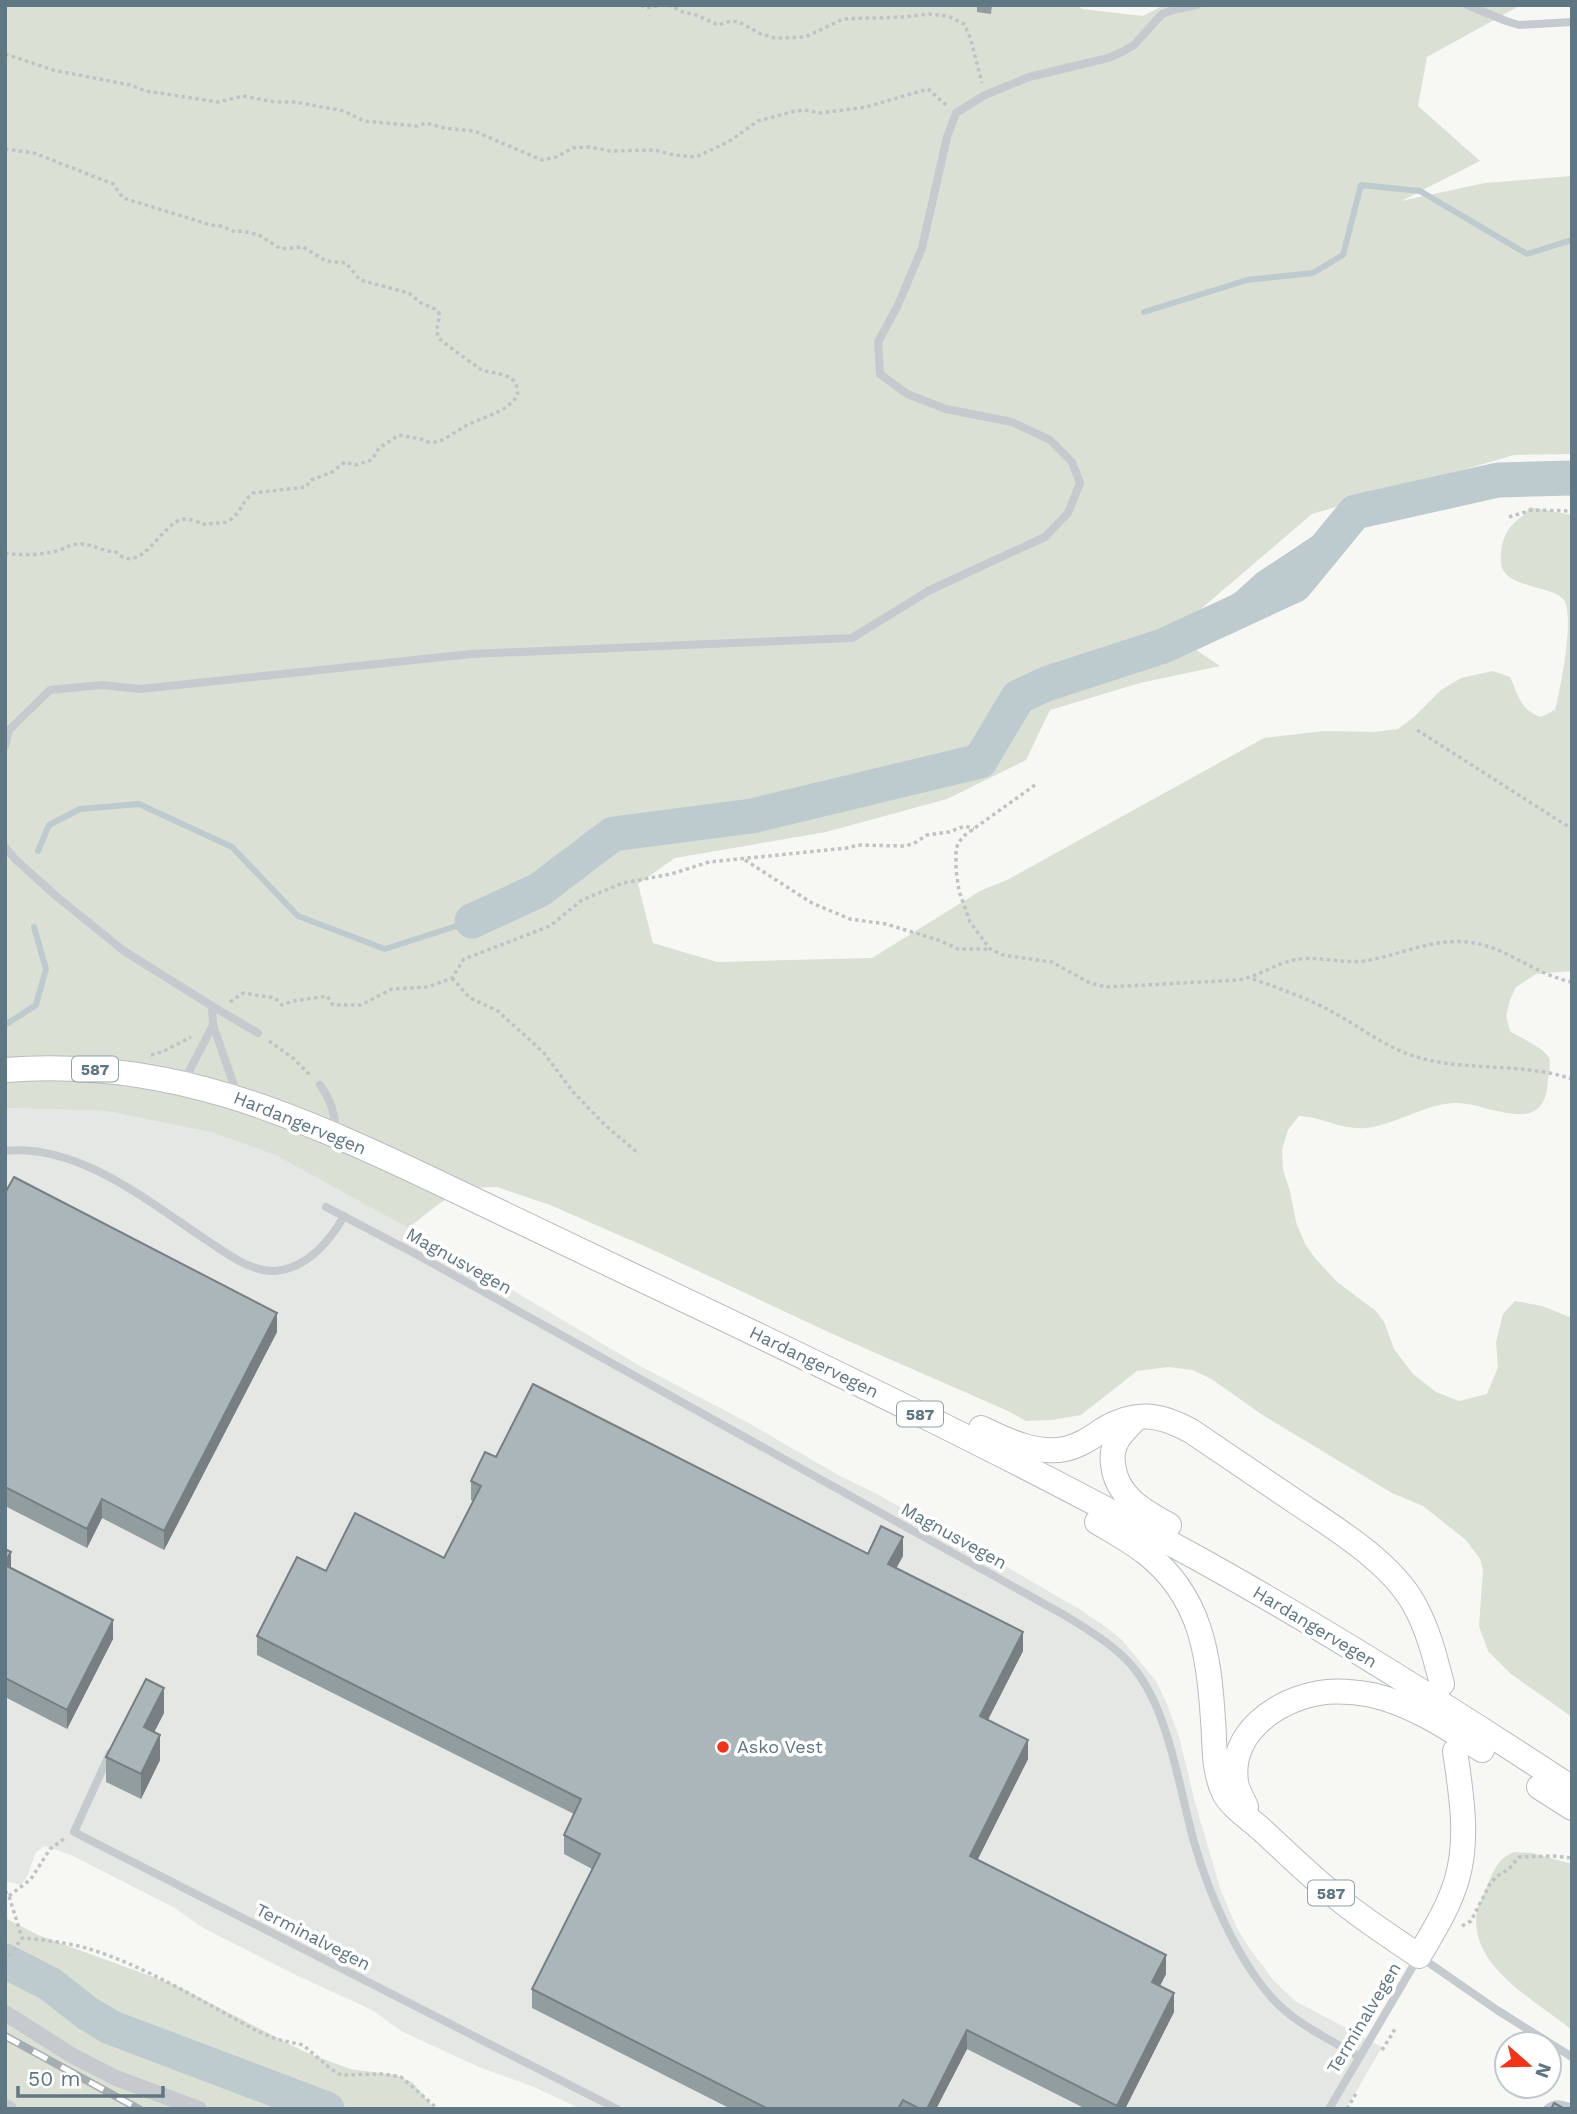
<svg xmlns="http://www.w3.org/2000/svg" width="1577" height="2114" font-family="'Work Sans',sans-serif">
	<rect width="100%" height="100%" fill="#f7f7f4"/>
	<path fill="#e5e7e5" d="M 5,1108 L 106,1111 L 214,1133 L 275,1155 L 408,1228 L 640,1366 L 745,1421 L 840,1476 L 873,1492 L 1000,1563 L 1079,1609 L 1106,1627 L 1122,1640 L 1156,1681 L 1167,1704 L 1179,1737 L 1196,1806 L 1221,1891 L 1237,1928 L 1250,1949 L 1274,1981 L 1295,2001 L 1382,2047 L 1346,2109 L 581,2109 L 534,2087 L 479,2067 L 403,2032 L 372,2010 L 296,1975 L 205,1929 L 173,1907 L 71,1855 L 45,1846 L 36,1852 L 27,1877 L 21,1885 L 5,1881 Z"/>
	<g fill="#dae0d4">
		<path d="M 5,5 L 1077,5 L 1082,9 L 1143,16 L 1164,5 L 1521,5 L 1427,57 L 1418,106 L 1480,161 L 1401,201 L 1485,183 L 1572,176 L 1572,454 L 1514,455 L 1312,514 L 1168,637 L 1163,645 L 1190,646 L 1220,666 L 1140,683 L 1050,710 L 1026,760 L 947,799 L 826,832 L 675,858 L 638,884 L 653,943 L 717,962 L 872,958 L 980,891 L 1007,880 L 1264,738 L 1324,731 L 1375,732 L 1398,729 L 1414,717 L 1441,690 L 1461,678 L 1493,671 L 1510,677 C 1519,696 1519,709 1541,717 L 1555,710 C 1560,691 1576,613 1563,599 C 1550,585 1502,588 1501,562 C 1500,547 1504,532 1515,522 C 1520,517 1527,515 1529,507 L 1572,515 L 1572,971 L 1536,974 L 1516,987 L 1510,1000 L 1506,1016 L 1510,1031 C 1519,1037 1546,1049 1549,1058 C 1551,1063 1549,1073 1548,1079 C 1546,1142 1487,1101 1454,1103 C 1425,1105 1401,1121 1373,1127 C 1347,1133 1324,1117 1299,1116 L 1288,1130 L 1282,1150 L 1283,1170 L 1290,1191 L 1296,1222 L 1305,1244 L 1315,1258 L 1337,1282 L 1376,1311 L 1384,1322 L 1394,1349 L 1413,1374 L 1436,1392 L 1459,1401 L 1487,1394 L 1498,1367 L 1496,1342 L 1503,1314 L 1515,1301 L 1542,1306 L 1572,1318 L 1572,1717 L 1511,1674 L 1488,1651 L 1479,1626 L 1483,1570 L 1480,1559 L 1466,1540 L 1423,1506 L 1392,1493 L 1261,1414 L 1213,1380 L 1193,1370 L 1168,1367 L 1137,1371 L 1081,1415 L 1052,1420 L 1026,1421 L 1008,1411 L 837,1336 L 651,1249 L 550,1205 L 497,1187 L 467,1188 L 440,1203 L 408,1228 L 275,1155 L 214,1133 L 106,1111 L 5,1108 Z"/>
		<path d="M 1514,1852 L 1532,1853 L 1572,1864 L 1572,2030 C 1537,2001 1476,1971 1476,1920 C 1476,1909 1482,1898 1486,1889 C 1493,1872 1497,1859 1514,1852 Z"/>
		<path d="M 5,1918 L 38,1935 L 175,1985 L 305,2052 L 350,2069 L 396,2075 L 413,2083 L 435,2109 L 5,2109 Z"/>
	</g>
	<path fill="#bdcbce" d="M 1355,512 L 1338,540 L 1320,560 L 1250,617 L 1216,637 L 1163,646 L 1168,638 L 1236,592 L 1257,573 L 1340,518 Z"/>
	<g fill="none" stroke-linecap="round" stroke-linejoin="round">
		<g stroke="#bdcbce" stroke-width="6">
			<path d="M 1144,312 L 1247,280 L 1313,273 L 1343,255 L 1361,185 L 1420,191 L 1527,254 L 1572,240"/>
			<path d="M 38,851 L 49,825 L 80,809 L 139,804 L 232,847 L 298,916 L 385,949 L 472,921"/>
			<path d="M 5,1025 L 36,1005 L 46,969 L 34,927"/>
		</g>
		<g stroke="#bdcbce" stroke-width="35">
			<path d="M 472,921 L 539,890 L 613,834 L 752,816 L 980,761 L 1018,697 L 1046,684 L 1163,646 L 1295,585 L 1355,512 L 1498,480 L 1572,478"/>
			<path d="M 5,1961 L 50,1984 L 87,2013 L 110,2027 L 327,2109"/>
		</g>
		<g stroke="#b7bdc0" stroke-width="26">
			<g id="primary">
				<path d="M 5,1070 C 165,1057 291,1113 431,1179 C 500,1212 568,1245 636,1277 C 826,1367 1015,1458 1199,1559 C 1327,1630 1450,1708 1572,1788"/>
				<path d="M 1136,1418 C 1130,1426 1120,1433 1116,1443 C 1113,1449 1112,1457 1113,1464 C 1116,1496 1143,1511 1169,1525"/>
				<path d="M 981,1428 C 1006,1440 1037,1455 1065,1449 C 1080,1446 1092,1437 1104,1429 C 1136,1410 1160,1414 1191,1431 C 1225,1454 1259,1477 1293,1500 C 1333,1527 1390,1561 1414,1604 C 1428,1629 1435,1657 1442,1684"/>
				<path d="M 1097,1522 C 1114,1532 1131,1541 1146,1553 C 1201,1596 1209,1655 1213,1720 C 1215,1743 1213,1771 1224,1793 C 1232,1808 1249,1818 1262,1830 C 1289,1855 1315,1881 1345,1904 C 1369,1923 1394,1939 1419,1956 C 1433,1932 1449,1907 1457,1879 C 1469,1837 1461,1793 1455,1751"/>
				<path d="M 1539,1787 L 1572,1808"/>
				<path d="M 1246,1807 C 1243,1799 1237,1790 1236,1782 C 1229,1733 1276,1701 1319,1693 C 1336,1690 1355,1692 1372,1695 C 1412,1704 1448,1728 1482,1750"/>
			</g>
		</g>
		<g stroke="#c0c3c5" stroke-width="3.5" stroke-dasharray="3.5 3.5" stroke-linecap="butt">
			<path d="M 641,5 L 646,8 L 662,5"/>
			<path d="M 668,5 L 683,12 L 696,15 L 718,25 L 731,21 L 739,22 L 761,34 L 775,38 L 805,37 L 843,19 L 902,17 L 929,14 L 948,16 L 964,24 L 970,37 L 982,83"/>
			<path d="M 5,54 L 53,70 L 130,85 L 146,91 L 218,102 L 243,96 L 275,102 L 295,102 L 344,111 L 364,121 L 417,126 L 426,123 L 444,128 L 474,131 L 542,160 L 556,157 L 573,148 L 589,147 L 610,151 L 655,150 L 674,155 L 696,157 L 728,142 L 758,121 L 795,111 L 805,110 L 820,113 L 866,107 L 928,89 L 946,105"/>
			<path d="M 5,149 L 34,153 L 113,184 L 123,198 L 211,225 L 221,226 L 235,232 L 242,231 L 259,235 L 281,249 L 303,247 L 326,261 L 346,263 L 360,280 L 409,293 L 421,303 L 435,309 L 439,313 C 440,322 434,329 439,338 C 441,341 478,368 482,370 C 494,374 516,373 517,389 C 518,394 518,394 515,399 C 502,415 476,418 459,430 C 450,435 440,444 430,442 C 426,442 423,439 420,439 C 412,437 406,437 399,435 L 379,448 L 372,460 L 355,465 L 345,462 L 332,472 L 311,480 L 306,487 L 253,493 C 243,500 240,514 230,520 C 223,525 215,521 207,525 C 199,523 188,517 180,520 C 159,528 140,576 116,552 C 103,552 92,543 78,544 C 71,544 68,547 62,549 C 49,555 19,556 5,553"/>
			<path d="M 1509,517 L 1532,510 L 1572,511"/>
			<path d="M 1417,730 L 1572,829"/>
			<path d="M 1035,785 L 965,835 L 958,843 L 956,850 L 956,870 L 959,891 L 970,922 L 990,949 L 1003,955 L 1052,962 L 1090,983 L 1106,987 L 1239,980 C 1259,976 1275,964 1294,960 C 1317,955 1341,964 1364,961 C 1398,956 1432,938 1468,942 C 1506,946 1535,975 1572,982"/>
			<path d="M 745,860 L 812,903 L 850,919 L 886,924 L 938,940 L 958,949 L 990,949"/>
			<path d="M 452,978 L 470,998 L 498,1011 L 544,1053 L 573,1092 L 605,1125 L 639,1154"/>
			<path d="M 1253,979 C 1278,988 1304,997 1327,1009 C 1357,1024 1385,1048 1417,1057 C 1467,1072 1522,1062 1572,1079"/>
			<path d="M 230,1002 L 243,993 L 275,998 L 282,1005 L 293,1001 L 327,996 L 333,1005 L 361,1005 L 392,989 L 428,987 L 452,978 L 464,959 L 550,926 L 582,900 L 623,883 L 671,874 L 709,862 L 847,848 L 858,845 L 903,846 L 913,844 L 927,835 L 949,832 L 965,826 L 974,829"/>
			<path d="M 269,1041 L 294,1059 L 311,1076"/>
			<path d="M 151,1055 L 162,1052 L 191,1037"/>
			<path d="M 5,1891 L 9,1896 L 22,1938 C 43,1940 65,1942 86,1948 C 142,1964 205,2003 257,2031 L 276,2039 L 303,2045 L 331,2069 L 341,2075 L 384,2074 L 401,2077 L 438,2109"/>
			<path d="M 9,1896 L 31,1879 L 50,1849 L 65,1838"/>
			<path d="M 1462,1926 L 1471,1921 L 1490,1884 L 1497,1876 L 1509,1869 L 1519,1857 L 1553,1856 L 1572,1858"/>
			<path d="M 5,1962 L 22,1938"/>
			<path d="M 1382,2050 L 1394,2031 L 1390,2028"/>
			<path d="M 1347,2109 L 1357,2092"/>
		</g>
		<g stroke="#c4cacd" stroke-width="8">
			<path d="M 1467,5 L 1506,21 L 1519,25 L 1572,22"/>
			<path d="M 5,746 L 9,730 L 50,690 L 102,685 L 140,689 L 471,654 L 852,638 L 930,590 L 1045,537 L 1068,513 L 1080,483 L 1072,462 L 1050,440 L 1012,422 L 946,409 L 907,394 L 880,374 L 878,342 L 898,305 L 922,248 L 947,137 L 956,113 L 985,95 L 1029,77 L 1108,58 L 1122,52 L 1134,45 L 1162,14 L 1173,10 L 1197,5"/>
			<path d="M 5,847 L 15,859 L 56,896 L 124,951 L 212,1006"/>
			<path d="M 184,1081 L 213,1025"/>
			<path d="M 320,1085 C 331,1100 335,1114 336,1133"/>
			<path d="M 237,1094 L 213,1025 L 212,1006 L 258,1033"/>
			<path d="M 5,1151 C 79,1143 150,1203 208,1241 C 227,1254 251,1272 276,1271 C 307,1268 330,1241 344,1216"/>
			<path d="M 326,1207 L 414,1253 L 1066,1616 C 1090,1631 1119,1648 1137,1672 C 1170,1717 1179,1788 1194,1842 C 1209,1894 1236,1957 1272,1998 C 1295,2024 1330,2039 1359,2057"/>
			<path d="M 110,1753 L 74,1832 L 617,2109"/>
			<path d="M 1329,2109 L 1419,1956 L 1497,2010 L 1572,2057"/>
			<path d="M 1547,2109 C 1556,2102 1562,2104 1572,2108"/>
		</g>
		<g stroke="#c4cacd" stroke-width="16">
			<path d="M 5,2013 L 73,2056 L 116,2078 L 199,2109"/>
			<path d="M 5,2107 L 9,2109"/>
		</g>
		<use href="#primary" stroke="#fff" stroke-width="24"/>
		<g stroke="#a4adb2" stroke-width="8">
			<path id="rail" d="M 5,2036 L 139,2109"/>
		</g>
		<use href="#rail" stroke="#fff" stroke-width="5" stroke-dasharray="16" stroke-linecap="butt"/>
	</g>
	<g fill="#929da0">
		<path d="M 977,5 L 992,5 L 991,14 L 977,12 Z"/>
		<path d="M 5,1193 L 277,1332 L 164,1550 L 102,1518 L 87,1548 L 5,1506 Z"/>
		<path d="M 496,1457 L 868,1554 L 903,1556 L 896,1568 L 1023,1651 L 988,1720 L 1028,1759 L 977,1860 L 1166,1974 L 1160,1986 L 1174,2012 L 1125,2109 L 1086,2109 L 967,2049 L 936,2109 L 731,2109 L 532,2008 L 532,1989 L 592,1869 L 564,1854 L 564,1835 L 574,1814 L 257,1655 L 257,1636 L 326,1571 L 444,1558 L 473,1501 L 471,1500 L 471,1481 Z"/>
		<path d="M 5,1549 L 11,1568 L 113,1639 L 67,1729 L 5,1697 Z"/>
		<path d="M 164,1713 L 154,1732 L 160,1760 L 141,1799 L 106,1782 L 106,1757 Z"/>
	</g>
	<g fill="#777f82">
		<path d="M 277,1313 L 277,1332 L 164,1550 L 164,1531 Z"/>
		<path d="M 102,1499 L 102,1518 L 87,1548 L 87,1529 Z"/>
		<path d="M 903,1537 L 903,1556 L 888,1583 L 888,1564 Z"/>
		<path d="M 11,1552 L 11,1571 L 5,1581 L 5,1562 Z"/>
		<path d="M 113,1620 L 113,1639 L 67,1729 L 67,1710 Z"/>
		<path d="M 1023,1632 L 1023,1651 L 980,1735 L 980,1716 Z"/>
		<path d="M 164,1688 L 164,1713 L 144,1752 L 144,1727 Z"/>
		<path d="M 160,1735 L 160,1760 L 141,1799 L 141,1774 Z"/>
		<path d="M 1028,1740 L 1028,1759 L 970,1875 L 970,1856 Z"/>
		<path d="M 1166,1955 L 1166,1974 L 1152,2001 L 1152,1982 Z"/>
		<path d="M 1174,1993 L 1174,2012 L 1125,2109 L 1117,2109 L 1117,2106 Z"/>
		<path d="M 967,2030 L 967,2049 L 936,2109 L 927,2109 Z"/>
	</g>
	<g fill="#aab6ba" stroke="#777f82" stroke-width="2">
		<path d="M 14,1177 L 277,1313 L 164,1531 L 102,1499 L 87,1529 L 5,1487 L 5,1193 Z"/>
		<path d="M 533,1384 L 868,1554 L 881,1526 L 903,1537 L 888,1564 L 1023,1632 L 980,1716 L 1028,1740 L 970,1856 L 1166,1955 L 1152,1982 L 1174,1993 L 1117,2106 L 967,2030 L 927,2109 L 920,2109 L 903,2100 L 898,2109 L 768,2109 L 532,1989 L 600,1854 L 564,1835 L 581,1799 L 257,1636 L 297,1557 L 326,1571 L 355,1513 L 444,1558 L 481,1486 L 471,1481 L 485,1452 L 496,1457 Z"/>
		<path d="M 5,1549 L 11,1552 L 5,1562 Z"/>
		<path d="M 5,1565 L 113,1620 L 67,1710 L 5,1678 Z"/>
		<path d="M 146,1679 L 164,1688 L 144,1727 L 160,1735 L 141,1774 L 106,1757 Z"/>
		<path d="M 1554,2103 L 1565,2109 L 1551,2109 Z"/>
	</g>
	<circle fill="#f43218" stroke="#fff" stroke-width="2.5" cx="723" cy="1747" r="7"/>
	<g text-anchor="middle" stroke-width="7" stroke-linejoin="round" paint-order="stroke">
		<g fill="#fff" stroke="#8fa0a8" stroke-width="2">
			<rect x="72" y="1056.5" width="46" height="25" rx="5"/>
			<rect x="897" y="1401.5" width="46" height="25" rx="5"/>
			<rect x="1308" y="1880.5" width="46" height="25" rx="5"/>
		</g>
		<g font-size="16" font-weight="bold" fill="#5f7782">
			<text x="95" y="1075">587</text>
			<text x="920" y="1420">587</text>
			<text x="1331" y="1899">587</text>
		</g>
		<g font-size="18" fill="#5f7782" stroke="#fff">
			<text transform="translate(300 1123) rotate(22)" y="6">Hardangervegen</text>
			<text transform="translate(459 1261) rotate(29)" y="6">Magnusvegen</text>
			<text transform="translate(814 1362) rotate(26)" y="6">Hardangervegen</text>
			<text transform="translate(954 1536) rotate(29)" y="6">Magnusvegen</text>
			<text transform="translate(1315 1627) rotate(31)" y="6">Hardangervegen</text>
			<text transform="translate(313 1937) rotate(27)" y="6">Terminalvegen</text>
			<text transform="translate(1364 2018) rotate(-59)" y="6">Terminalvegen</text>
		</g>
		<g font-size="18" fill="#5f7782" stroke="#fff" text-anchor="start">
			<text x="737" y="1753">Asko Vest</text>
		</g>
	</g>
	<rect width="1577" height="2114" fill="none" stroke="#5f7782" stroke-width="14"/>
	<g transform="translate(1528 2065) rotate(110)"><circle r="33" fill="#ffffff" stroke="#bfc9cd" stroke-width="2"/>
	<path d="M0-5L12 26L0 18L-12 26Z" fill="#f43218"/>
	<text y="-10" font-size="19" font-weight="bold" text-anchor="middle" fill="#5f7782">N</text>
	</g>
	<path d="M18 2086v10h145v-10" fill="none" stroke="#5f7782" stroke-width="3.5"/>
	<text x="28" y="2086" font-size="21" fill="#5f7782" stroke="#ffffff" stroke-width="5" paint-order="stroke">50 m</text>
</svg>
